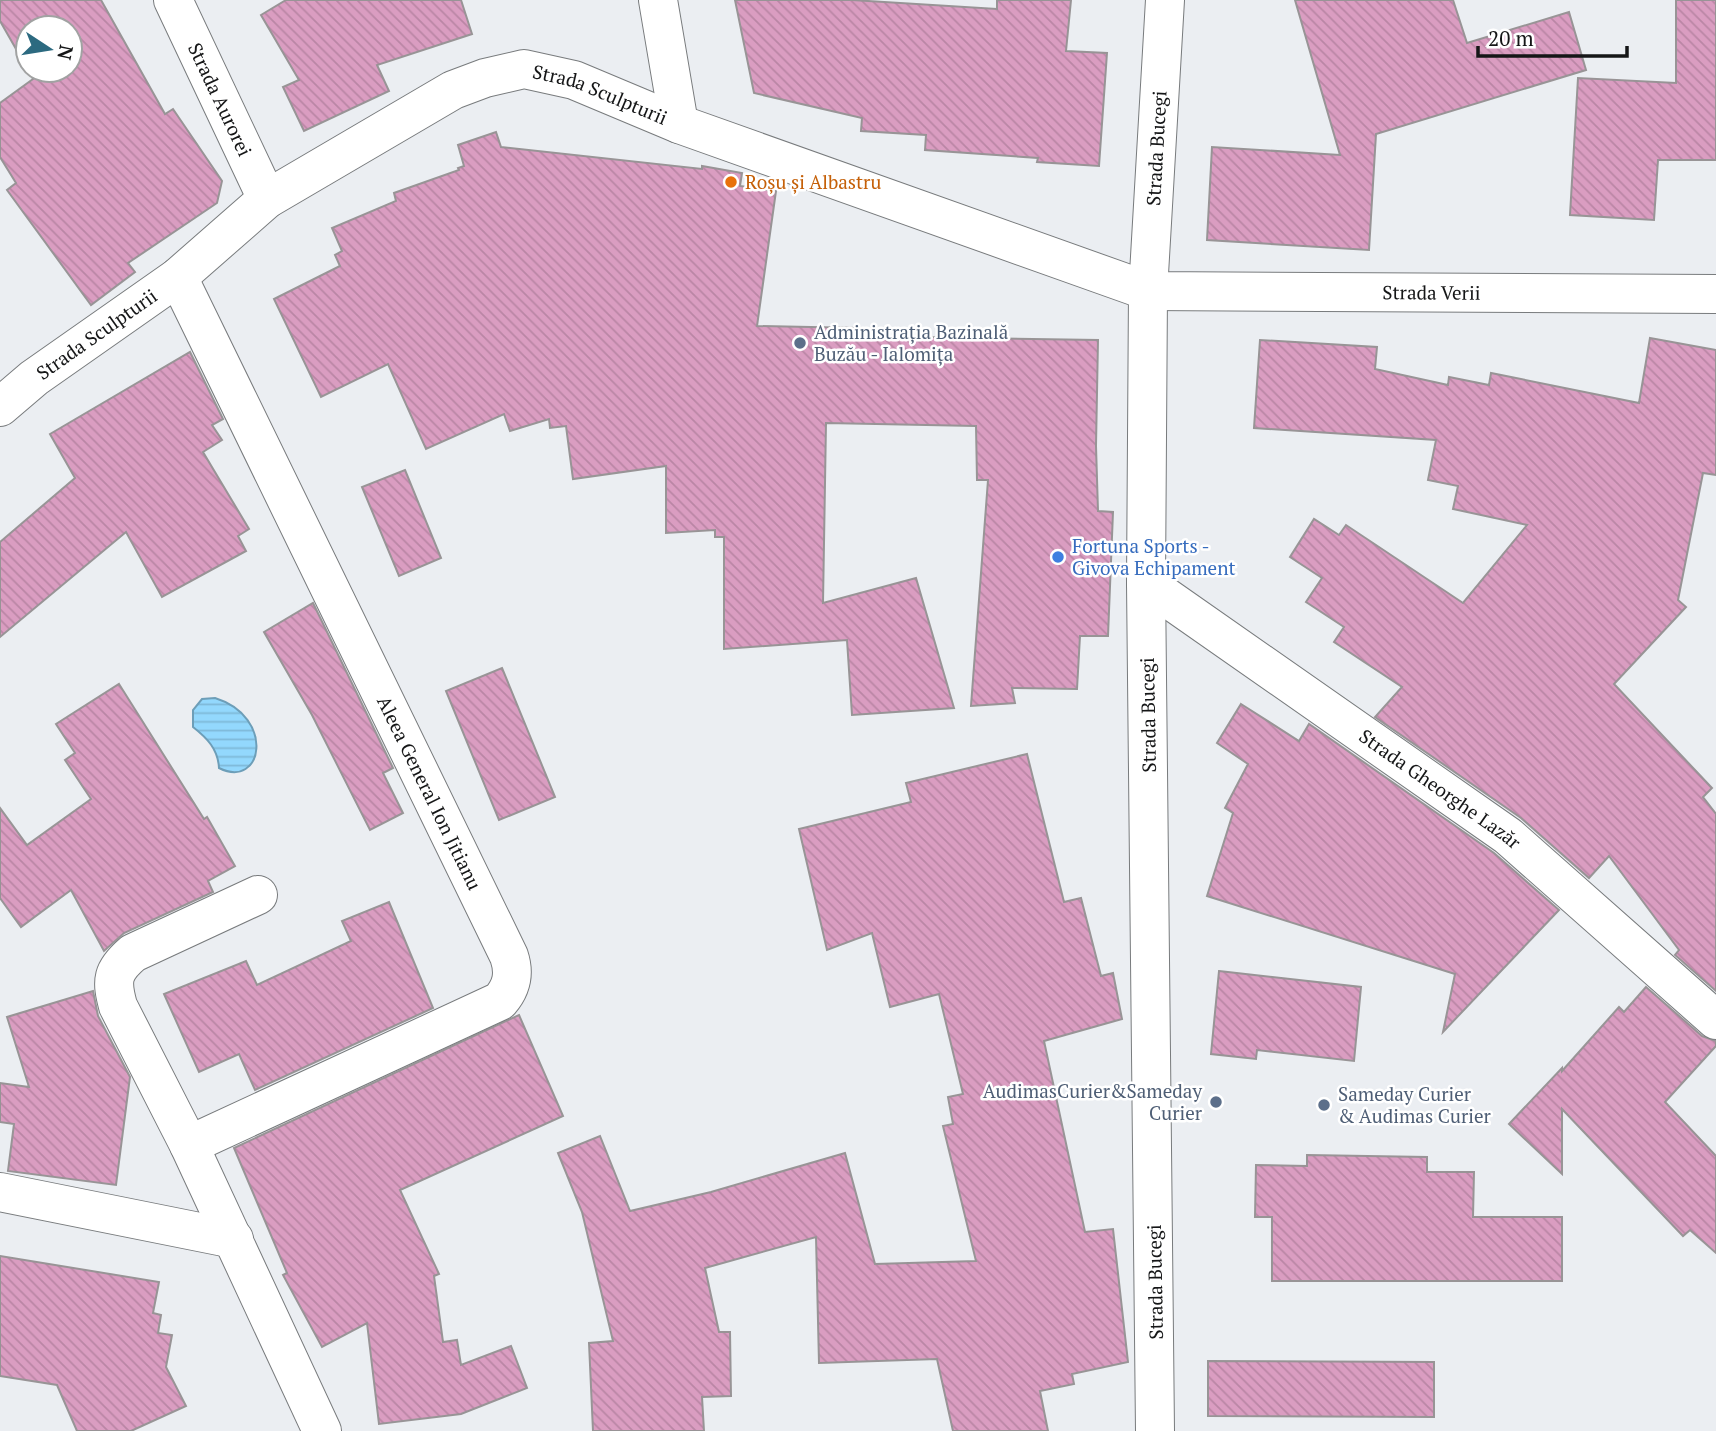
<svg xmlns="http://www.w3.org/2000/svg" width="1716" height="1431" font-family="'PT Serif',serif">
	<defs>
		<pattern id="water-rules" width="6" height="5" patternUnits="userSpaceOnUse" patternTransform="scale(1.75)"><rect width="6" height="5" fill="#93d8fd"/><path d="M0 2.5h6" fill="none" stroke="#7eb9d8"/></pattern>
		<pattern id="building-back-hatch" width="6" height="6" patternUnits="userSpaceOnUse" patternTransform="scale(1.75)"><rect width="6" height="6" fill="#da9dc1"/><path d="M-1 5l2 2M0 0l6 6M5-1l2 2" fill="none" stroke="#ba86a5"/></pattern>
	</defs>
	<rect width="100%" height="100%" fill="#ebeef2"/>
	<path fill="url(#water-rules)" stroke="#6d9eb8" stroke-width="2" d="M 215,698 C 276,717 263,790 219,768 C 218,749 207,738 193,727 L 193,710 L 202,699 Z"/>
	<g fill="url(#building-back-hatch)" stroke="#989496" stroke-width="2">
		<path d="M 0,0 L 101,0 L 165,114 L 173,109 L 222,181 L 217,203 L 128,263 L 135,272 L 91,305 L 7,190 L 16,183 L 0,157 L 0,103 L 33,79 L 28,70 L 70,70 L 70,28 L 28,28 L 28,70 L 0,21 Z"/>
		<path d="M 286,0 L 461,0 L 472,34 L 377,65 L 389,91 L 304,131 L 283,87 L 299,80 L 261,15 Z"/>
		<path d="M 735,0 L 852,0 L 997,9 L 997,0 L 1071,0 L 1066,51 L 1107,53 L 1099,166 L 1037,162 L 1038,158 L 925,150 L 926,135 L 861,131 L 862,118 L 754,93 Z"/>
		<path d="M 1295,0 L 1453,0 L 1467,43 L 1569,12 L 1586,70 L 1376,134 L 1369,250 L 1207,240 L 1212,147 L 1340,155 Z"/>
		<path d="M 1676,0 L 1716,0 L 1716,160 L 1658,160 L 1654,220 L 1570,215 L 1578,78 L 1676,83 Z"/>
		<path d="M 496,132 L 501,147 L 702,169 L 702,166 L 742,173 L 740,186 L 776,191 L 757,326 L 859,328 L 859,336 L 1098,340 L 1096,446 L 1098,511 L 1113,512 L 1108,636 L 1080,636 L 1077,689 L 1012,688 L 1015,703 L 971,706 L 988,480 L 977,480 L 976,426 L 826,423 L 823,603 L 916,578 L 954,708 L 852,715 L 847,640 L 724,649 L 724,537 L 715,537 L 715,530 L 666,533 L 666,466 L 573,479 L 566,426 L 550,428 L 549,419 L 510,431 L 504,414 L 426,449 L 388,364 L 321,397 L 274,299 L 340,266 L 335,255 L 342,251 L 332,228 L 396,201 L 394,193 L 459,170 L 458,168 L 464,166 L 458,145 Z"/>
		<path d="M 1650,338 L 1716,350 L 1716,475 L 1703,473 L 1678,600 L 1686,607 L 1614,684 L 1712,788 L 1703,797 L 1716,814 L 1716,991 L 1675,955 L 1679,950 L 1609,856 L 1589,878 L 1521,818 L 1375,717 L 1402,687 L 1334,642 L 1344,627 L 1306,602 L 1322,578 L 1290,557 L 1314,519 L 1339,535 L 1346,525 L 1463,603 L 1527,525 L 1453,509 L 1458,486 L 1428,480 L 1436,440 L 1254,428 L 1260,340 L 1377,347 L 1375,369 L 1448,385 L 1449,377 L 1489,385 L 1491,373 L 1639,403 Z"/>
		<path d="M 190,352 L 223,419 L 212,425 L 222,440 L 203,452 L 249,529 L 238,536 L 246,551 L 162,597 L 126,532 L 0,637 L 0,542 L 75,478 L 50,434 Z"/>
		<path d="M 405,470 L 441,558 L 399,576 L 362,487 Z"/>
		<path d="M 313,603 L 393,768 L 383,773 L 403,813 L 370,830 L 312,715 L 264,632 Z"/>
		<path d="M 502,668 L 555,797 L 499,820 L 446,691 Z"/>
		<path d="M 119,684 L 204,819 L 207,817 L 235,866 L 208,881 L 213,892 L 124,933 L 104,951 L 71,890 L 21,927 L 0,898 L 0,808 L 27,845 L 91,799 L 65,760 L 75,753 L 56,724 Z"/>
		<path d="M 1241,704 L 1299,741 L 1309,724 L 1494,853 L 1559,910 L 1443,1032 L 1455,974 L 1207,896 L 1233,813 L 1225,808 L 1248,764 L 1217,743 Z"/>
		<path d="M 1027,754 L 1064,902 L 1081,898 L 1101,976 L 1113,973 L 1122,1019 L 1044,1041 L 1085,1232 L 1113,1229 L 1128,1362 L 1072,1374 L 1074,1384 L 1040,1391 L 1048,1431 L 953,1431 L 937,1359 L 819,1363 L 816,1237 L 705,1268 L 719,1332 L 730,1332 L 731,1396 L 702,1397 L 704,1431 L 593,1431 L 589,1343 L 613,1341 L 582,1212 L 558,1153 L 600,1136 L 630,1211 L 711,1192 L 845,1153 L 875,1264 L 976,1261 L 943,1126 L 953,1124 L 948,1097 L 963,1094 L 939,994 L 890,1007 L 872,933 L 827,950 L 799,829 L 911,802 L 906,783 Z"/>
		<path d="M 389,902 L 433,1008 L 255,1090 L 239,1054 L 199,1072 L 164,994 L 246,961 L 257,985 L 351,941 L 342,921 Z"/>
		<path d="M 1219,971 L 1361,987 L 1354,1061 L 1257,1050 L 1256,1059 L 1211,1054 Z"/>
		<path d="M 1646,987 L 1702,1036 L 1716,1041 L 1716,1046 L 1665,1102 L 1716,1156 L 1716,1253 L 1690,1230 L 1683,1236 L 1562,1109 L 1562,1174 L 1509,1124 L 1562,1068 L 1562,1071 L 1619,1007 L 1624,1012 Z"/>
		<path d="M 93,991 L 98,1016 L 130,1077 L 116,1185 L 8,1171 L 14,1124 L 0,1122 L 0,1083 L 29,1087 L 7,1017 Z"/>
		<path d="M 519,1015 L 563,1116 L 400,1190 L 439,1274 L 434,1276 L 443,1342 L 457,1340 L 461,1365 L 511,1346 L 527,1388 L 461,1414 L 379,1424 L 367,1323 L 322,1347 L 283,1275 L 287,1273 L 234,1148 Z"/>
		<path d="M 1307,1155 L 1427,1157 L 1427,1172 L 1474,1172 L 1473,1217 L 1562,1217 L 1562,1281 L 1272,1281 L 1272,1217 L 1255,1217 L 1256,1165 L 1307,1166 Z"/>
		<path d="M 0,1256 L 159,1282 L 153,1313 L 161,1315 L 158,1333 L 172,1335 L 166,1367 L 186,1406 L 131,1431 L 77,1431 L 57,1385 L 0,1376 Z"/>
		<path d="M 1208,1361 L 1434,1362 L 1434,1417 L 1208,1416 Z"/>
	</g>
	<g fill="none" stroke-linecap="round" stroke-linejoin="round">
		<g stroke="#787b7d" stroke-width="40">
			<g id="minor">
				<path id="s1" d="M 173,0 L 267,199"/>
				<path d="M 658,0 L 679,124"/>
				<path id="s2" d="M 178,277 L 509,956 C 515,974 512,987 500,1001 L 189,1145"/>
				<path id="s3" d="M 0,407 L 34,378 L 178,277 L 267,199 L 453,90 L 485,78 L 524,69 L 574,80 L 679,124 L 1148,291 L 1716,294"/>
				<path id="s4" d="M 1146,583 L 1508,836 L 1716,1020"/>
				<path d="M 258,895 L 133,953 C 112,971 111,980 118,1006 L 189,1145 L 322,1431"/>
				<path d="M 0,1192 L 234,1239"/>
				<path id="s5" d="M 1155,1431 L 1146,583 L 1148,291 L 1165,0"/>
			</g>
		</g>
		<use href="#minor" stroke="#fff" stroke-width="38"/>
	</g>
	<circle fill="#e8710a" stroke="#fff" stroke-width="2.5" cx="731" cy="182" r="7"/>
	<g fill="#5c6f8a" stroke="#fff" stroke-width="2.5">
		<circle cx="800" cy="343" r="7"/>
		<circle cx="1216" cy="1102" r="7"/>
		<circle cx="1324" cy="1105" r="7"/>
	</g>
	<circle fill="#3f7fe0" stroke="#fff" stroke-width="2.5" cx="1058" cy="557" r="7"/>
	<g text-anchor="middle" stroke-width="5" stroke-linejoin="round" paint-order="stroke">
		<g font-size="19" fill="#151617" stroke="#fff">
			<text dy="7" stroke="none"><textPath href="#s3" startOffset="709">Strada Sculpturii</textPath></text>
			<text dy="7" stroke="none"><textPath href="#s1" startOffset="110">Strada Aurorei</textPath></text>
			<text dy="7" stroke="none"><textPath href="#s5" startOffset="1283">Strada Bucegi</textPath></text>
			<text dy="7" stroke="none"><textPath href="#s3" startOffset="1575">Strada Verii</textPath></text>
			<text dy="7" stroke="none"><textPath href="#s3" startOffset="121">Strada Sculpturii</textPath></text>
			<text transform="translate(1148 715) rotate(-91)" y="7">Strada Bucegi</text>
			<text dy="7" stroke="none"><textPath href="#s4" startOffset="359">Strada Gheorghe Lazăr</textPath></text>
			<text dy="7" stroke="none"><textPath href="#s2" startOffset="574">Aleea General Ion Jitianu</textPath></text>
			<text transform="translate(1155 1282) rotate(-91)" y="7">Strada Bucegi</text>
		</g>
		<g font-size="19" fill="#c56008" stroke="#fff" text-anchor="start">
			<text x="745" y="189">Roșu și Albastru</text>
		</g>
		<g font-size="19" fill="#4e5e75" stroke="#fff" text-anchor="start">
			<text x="814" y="339">Administrația Bazinală<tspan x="814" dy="22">Buzău - Ialomița</tspan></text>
			<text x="1202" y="1098" text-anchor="end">AudimasCurier&amp;Sameday<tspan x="1202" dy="22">Curier</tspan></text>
			<text x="1338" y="1101">Sameday Curier<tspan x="1338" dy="22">&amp; Audimas Curier</tspan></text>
		</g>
		<g font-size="19" fill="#366cbe" stroke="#fff" text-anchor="start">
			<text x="1072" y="553">Fortuna Sports -<tspan x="1072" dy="22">Givova Echipament</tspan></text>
		</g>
	</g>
	<g transform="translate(49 49) rotate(102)"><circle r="33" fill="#ffffff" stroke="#a1a2a2" stroke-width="2"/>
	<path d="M0-5L12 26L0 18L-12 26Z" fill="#2c6a80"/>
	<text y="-10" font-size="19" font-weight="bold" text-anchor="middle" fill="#151617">N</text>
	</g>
	<path d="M1478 46v10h149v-10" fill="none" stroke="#151617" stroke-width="3.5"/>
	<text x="1488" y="46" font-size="21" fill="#151617" stroke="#ffffff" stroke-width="5" paint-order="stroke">20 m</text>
</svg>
